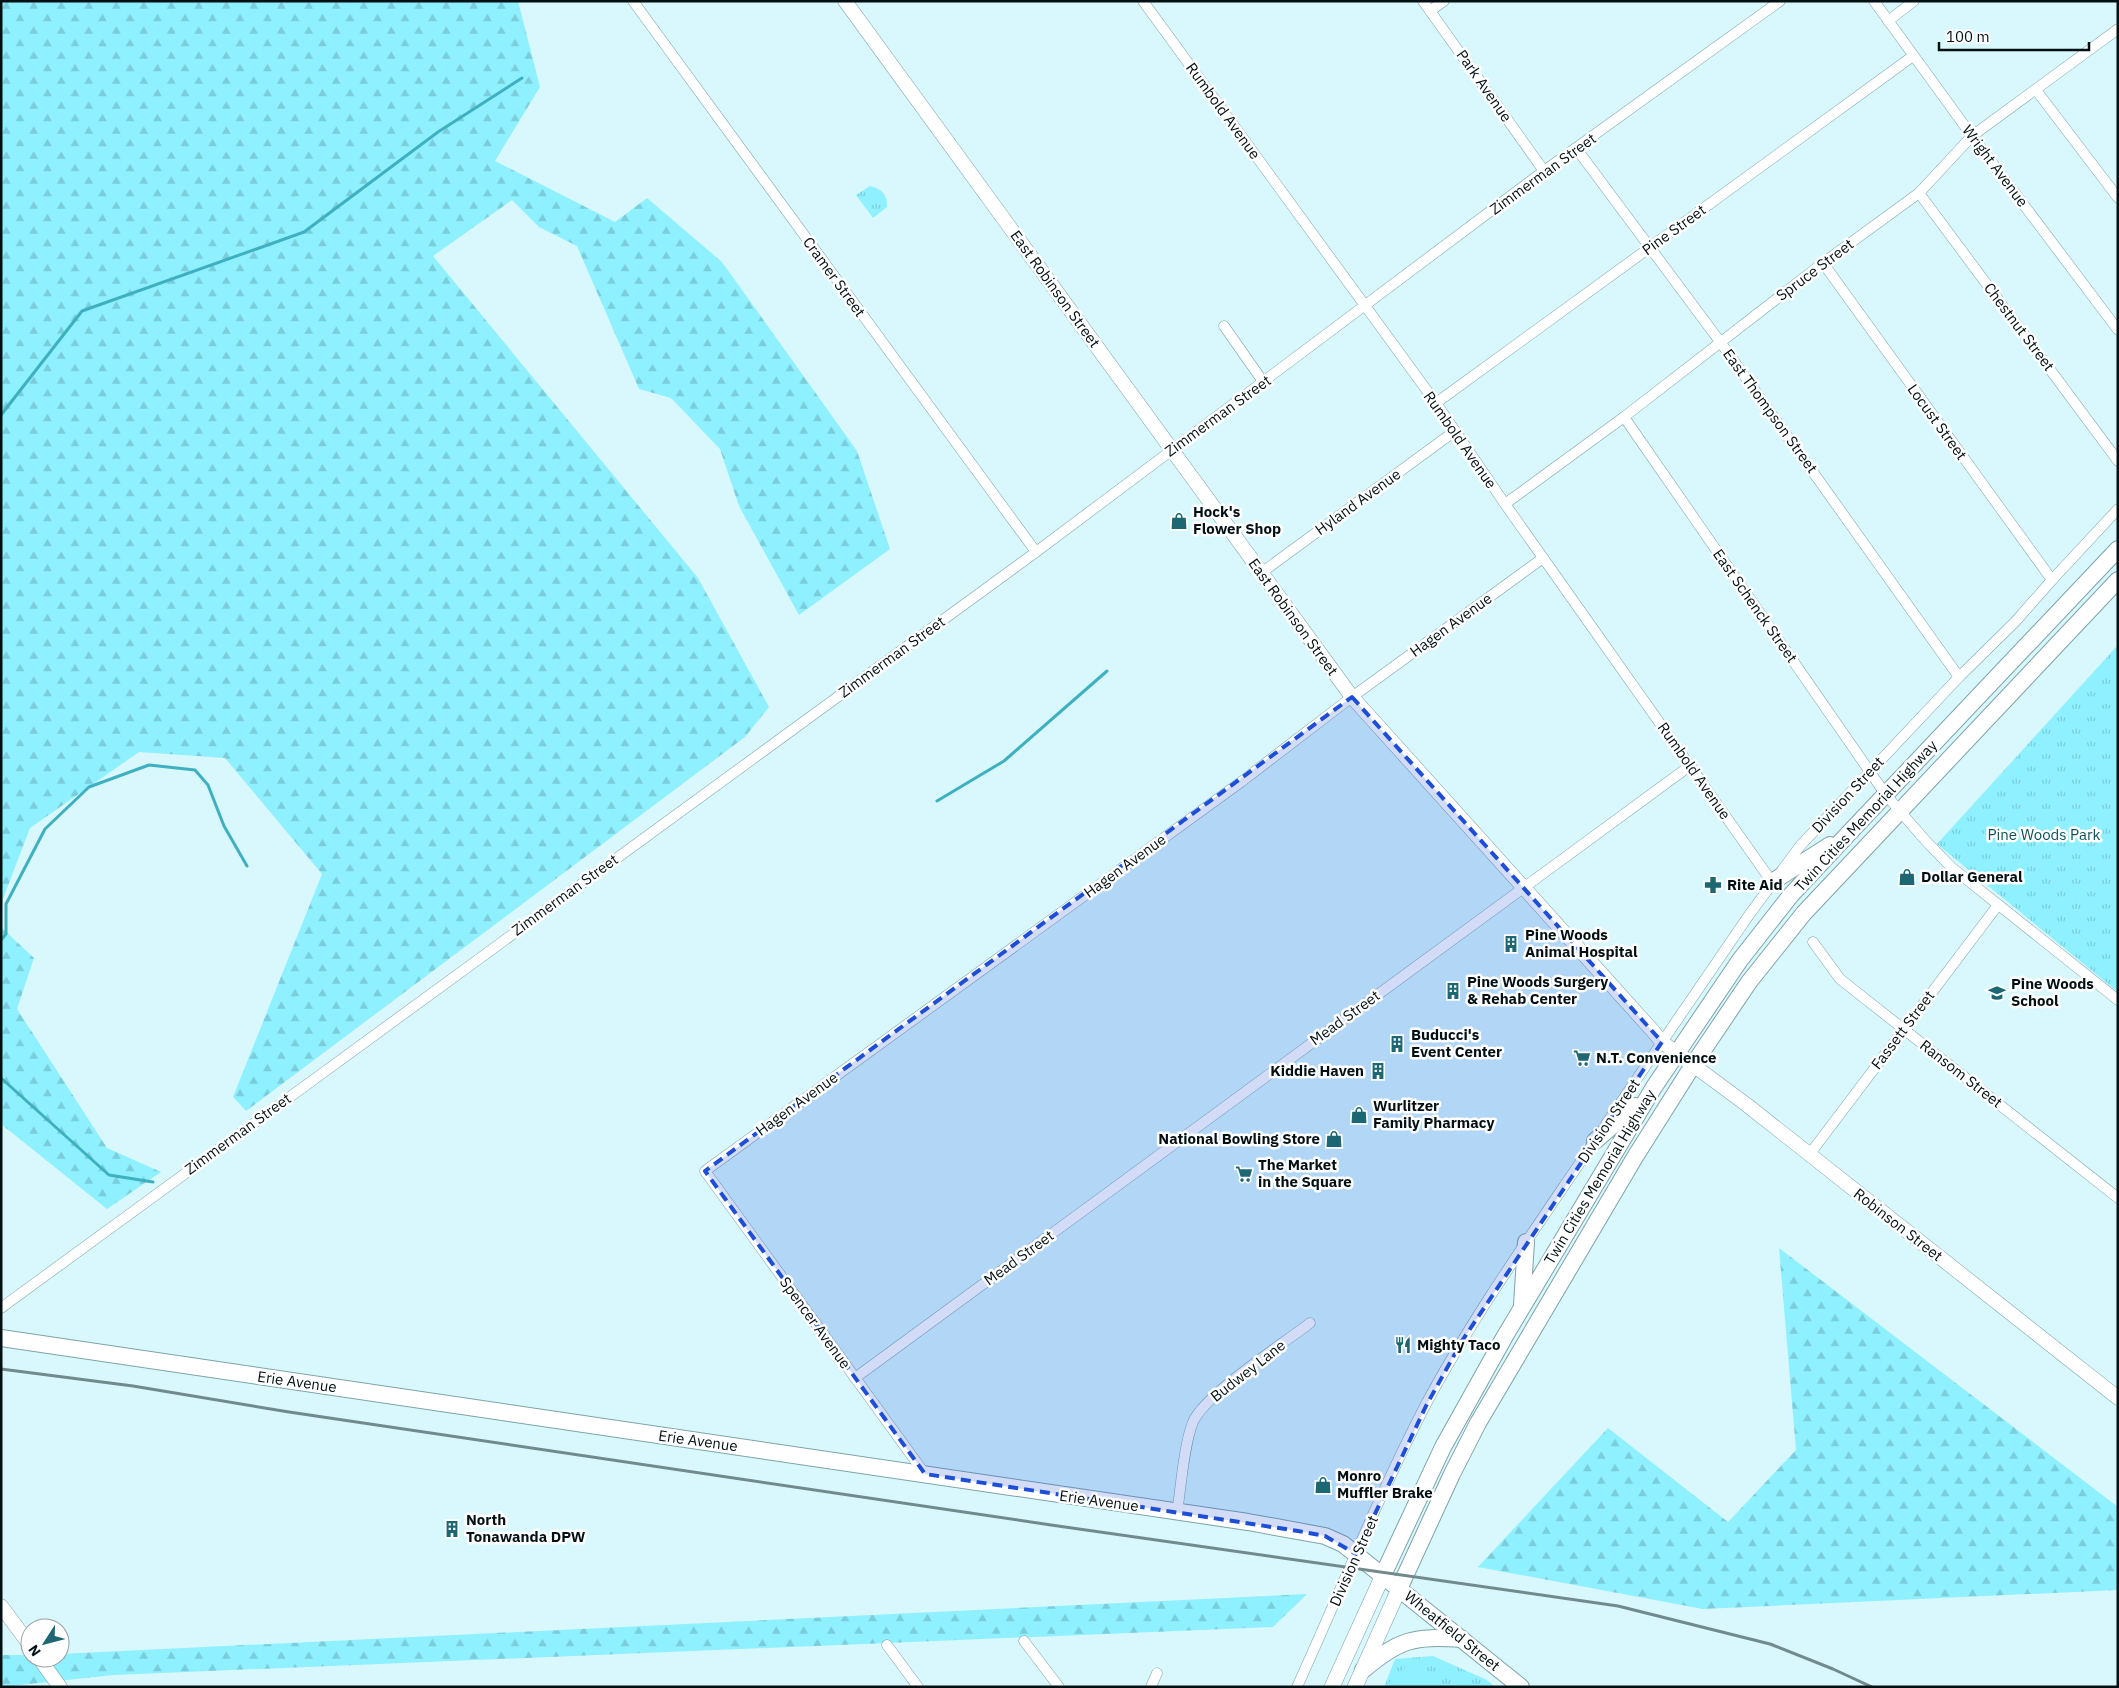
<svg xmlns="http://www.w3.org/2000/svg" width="2119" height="1688" font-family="'IBM Plex Sans',sans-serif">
	<defs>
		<pattern id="forest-firs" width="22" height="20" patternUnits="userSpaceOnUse" patternTransform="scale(1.25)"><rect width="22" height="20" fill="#8ff0ff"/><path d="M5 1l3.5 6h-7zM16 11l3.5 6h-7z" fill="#7acdda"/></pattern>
		<pattern id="park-tufts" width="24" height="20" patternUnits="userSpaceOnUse" patternTransform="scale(1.25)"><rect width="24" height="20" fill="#8ff0ff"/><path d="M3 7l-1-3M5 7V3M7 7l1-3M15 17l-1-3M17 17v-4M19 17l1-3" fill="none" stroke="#7acdda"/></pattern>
	</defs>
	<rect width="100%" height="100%" fill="#d8f8fd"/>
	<g fill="url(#forest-firs)">
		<path d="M 1,1 L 518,1 L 540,87 L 495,161 L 615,222 L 647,198 L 722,262 L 857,451 L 890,549 L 799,615 L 739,506 L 720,449 L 671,398 L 639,389 L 577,246 L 539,227 L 512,200 L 433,256 L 698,578 L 769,707 L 745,737 L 246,1111 L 233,1097 L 322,874 L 225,758 L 139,752 L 30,828 L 1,904 Z"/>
		<path d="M 1,927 L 34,958 L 17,1009 L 107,1148 L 161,1172 L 107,1209 L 1,1124 Z"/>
		<path d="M 1779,1248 L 2118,1507 L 2118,1590 L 1703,1609 L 1478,1567 L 1608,1428 L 1728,1522 L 1796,1450 Z"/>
		<path d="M 1307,1594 L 1273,1627 L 114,1675 L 1,1687 L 1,1655 L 30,1655 L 30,1658 L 60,1658 L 60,1654 Z"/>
	</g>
	<g fill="url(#park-tufts)">
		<path d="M 870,186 C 882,189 887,194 887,207 L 873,218 L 856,195 Z"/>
		<path d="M 2118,645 L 2118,992 L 1937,844 Z"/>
		<path d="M 1433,1656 L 1487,1680 L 1495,1687 L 1384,1687 L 1395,1659 Z"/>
	</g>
	<path fill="#8ff0ff" d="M 1418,1660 L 1434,1687 L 1385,1687 L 1399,1672 Z"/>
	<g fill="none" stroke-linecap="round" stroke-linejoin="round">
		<g stroke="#3eb0c0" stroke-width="3">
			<path d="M 1,415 L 82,311 L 304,232 L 438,132 L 522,78"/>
			<path d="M 937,801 L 1004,761 L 1107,671"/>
			<path d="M 1,940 L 6,934 L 6,904 L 45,829 L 89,787 L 149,765 L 195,770 L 208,785 L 224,826 L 247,866"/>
			<path d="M 1,1078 L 109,1175 L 153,1182"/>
		</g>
		<g stroke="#7da3a9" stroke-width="11">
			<g id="minor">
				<path d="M 633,1 L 1036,552"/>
				<path d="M 1143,1 L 1436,403 L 1505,504 L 1772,882"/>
				<path d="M 1423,1 L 1544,171"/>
				<path d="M 1874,1 L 1972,136 L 2118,330"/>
				<path d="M 1430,11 L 1444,1"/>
				<path d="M 1888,21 L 1914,1"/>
				<path d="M 2036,90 L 2118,198"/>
				<path d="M 1576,148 L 1721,343 L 1959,677"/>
				<path d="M 1919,193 L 2118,461"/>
				<path d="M 1823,263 L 2052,580"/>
				<path d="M 1224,326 L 1264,383"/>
				<path d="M 1436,403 L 1913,56"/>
				<path d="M 1624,417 L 1886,795 L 1925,840 L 1951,867 L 2118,1000"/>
				<path d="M 1505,504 L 1624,417 L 1823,263 L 1919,193 L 1972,136 L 2118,29"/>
				<path d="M 1261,573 L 1455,431"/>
				<path d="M 1813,942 L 1840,979 L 2118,1198"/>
				<path d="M 1606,1124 L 1749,915 L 1800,846 L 1959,677 L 2015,622 L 2052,580 L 2118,509"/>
				<path d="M 1809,1155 L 1998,905"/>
				<path d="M 1,1308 L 1036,552 L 1544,171 L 1780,1"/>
				<path d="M 855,1378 L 1691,765"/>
				<path d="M 925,1474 L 705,1171 L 1241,782 L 1352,697 L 1543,558"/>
				<path d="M 1177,1513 C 1181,1487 1184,1444 1193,1422 C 1206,1393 1283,1344 1310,1323"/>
				<path d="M 1024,1641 L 1059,1687"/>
				<path d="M 887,1645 L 918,1687"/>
				<path d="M 1151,1687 L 1157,1673"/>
				<path d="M 1297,1687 C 1340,1593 1378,1496 1426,1404 C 1476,1311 1539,1224 1598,1136"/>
			</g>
		</g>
		<g stroke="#7da3a9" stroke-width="15">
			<g id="tertiary">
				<path d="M 845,1 L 1352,697 L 1652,1030 L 1662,1042 L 1747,1105 L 2118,1398"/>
				<path d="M 1,1606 L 30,1645"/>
				<path d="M 39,1658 L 60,1687"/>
			</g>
		</g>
		<g stroke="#7da3a9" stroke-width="16">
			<g id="secondary">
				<path d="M 1332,1687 L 1383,1575"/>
				<path d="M 1355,1687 L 1399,1589"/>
			</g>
		</g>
		<g stroke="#7da3a9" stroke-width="18">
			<g id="primary">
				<path d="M 1772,882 L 1830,845"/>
				<path d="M 1595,1141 L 1635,1106"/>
				<path d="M 1522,1305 L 1526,1242"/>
				<path d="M 1,1338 L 1248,1522 L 1325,1536 L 1343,1544 L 1521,1687"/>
				<path d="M 1383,1575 L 1443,1447 L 1505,1336 L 1654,1087 L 1740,960 L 1791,895 L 1849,833 L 2118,549"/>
				<path d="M 1399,1589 L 1452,1474 L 1478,1423 L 1635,1157 L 1693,1065 L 1749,982 L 1804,913 L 2118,580"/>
				<path d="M 1363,1670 C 1400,1639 1413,1636 1462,1639"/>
			</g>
		</g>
		<use href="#minor" stroke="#fff" stroke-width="10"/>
		<use href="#tertiary" stroke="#fff" stroke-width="14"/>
		<use href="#secondary" stroke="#fff" stroke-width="15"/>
		<use href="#primary" stroke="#fff" stroke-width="16"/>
		<path stroke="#72898d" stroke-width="3" d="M 1,1369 L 133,1386 L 289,1412 L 1051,1525 L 1618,1606 L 1770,1644 L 1833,1669 L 1872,1687"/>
	</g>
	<path fill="#1d4ed8" fill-opacity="0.2" stroke="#1d4ed8" stroke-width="4" stroke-dasharray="10 6" stroke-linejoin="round" d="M 1352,697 L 1662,1042 L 1462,1341 L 1426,1406 L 1356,1554 L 1325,1536 L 1298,1531 L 925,1474 L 705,1171 Z"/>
	<defs>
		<g id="shop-bare" transform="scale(1.35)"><path d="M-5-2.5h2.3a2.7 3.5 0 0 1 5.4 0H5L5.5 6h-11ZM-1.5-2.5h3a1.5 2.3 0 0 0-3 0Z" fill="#1c6771" stroke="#fefefe" stroke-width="2.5" paint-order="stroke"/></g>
		<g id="pharmacy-bare" transform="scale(1.35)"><path d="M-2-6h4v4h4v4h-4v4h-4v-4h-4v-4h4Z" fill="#1c6771" stroke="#fefefe" stroke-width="2.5" paint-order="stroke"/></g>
		<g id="building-bare" transform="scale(1.35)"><path d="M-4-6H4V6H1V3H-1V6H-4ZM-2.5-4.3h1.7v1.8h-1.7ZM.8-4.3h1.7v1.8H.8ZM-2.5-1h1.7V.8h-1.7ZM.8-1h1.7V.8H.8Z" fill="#1c6771" stroke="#fefefe" stroke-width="2.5" paint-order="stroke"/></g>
		<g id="school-bare" transform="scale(1.35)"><path d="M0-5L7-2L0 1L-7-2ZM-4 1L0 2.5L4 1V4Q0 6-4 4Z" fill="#1c6771" stroke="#fefefe" stroke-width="2.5" paint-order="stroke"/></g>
		<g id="supermarket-bare" transform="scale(1.35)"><path d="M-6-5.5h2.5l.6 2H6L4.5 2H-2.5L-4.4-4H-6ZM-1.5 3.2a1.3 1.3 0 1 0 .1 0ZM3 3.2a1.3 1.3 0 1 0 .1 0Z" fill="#1c6771" stroke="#fefefe" stroke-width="2.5" paint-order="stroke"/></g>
		<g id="restaurant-bare" transform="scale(1.35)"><path d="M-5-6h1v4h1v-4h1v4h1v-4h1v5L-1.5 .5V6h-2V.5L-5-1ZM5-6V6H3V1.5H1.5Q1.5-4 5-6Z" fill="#1c6771" stroke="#fefefe" stroke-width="2.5" paint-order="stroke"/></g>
	</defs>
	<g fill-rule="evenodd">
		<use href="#shop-bare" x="1179" y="521"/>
		<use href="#shop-bare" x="1907" y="877"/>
		<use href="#pharmacy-bare" x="1713" y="885"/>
		<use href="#building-bare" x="1511" y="944"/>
		<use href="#building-bare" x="1453" y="991"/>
		<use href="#school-bare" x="1997" y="993"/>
		<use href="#building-bare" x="1397" y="1044"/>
		<use href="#supermarket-bare" x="1582" y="1058"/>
		<use href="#building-bare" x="1378" y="1071"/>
		<use href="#shop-bare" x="1359" y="1115"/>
		<use href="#shop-bare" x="1334" y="1139"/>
		<use href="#supermarket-bare" x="1244" y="1174"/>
		<use href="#restaurant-bare" x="1403" y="1345"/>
		<use href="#shop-bare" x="1323" y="1485"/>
		<use href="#building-bare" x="452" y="1529"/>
	</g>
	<g text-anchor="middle" stroke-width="5" stroke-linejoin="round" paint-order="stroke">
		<g font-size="15" fill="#031013" stroke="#fefefe">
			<text transform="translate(1484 86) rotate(55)" y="5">Park Avenue</text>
			<text transform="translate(1223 111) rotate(54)" y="5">Rumbold Avenue</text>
			<text transform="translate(1995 166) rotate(53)" y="5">Wright Avenue</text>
			<text transform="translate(1543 174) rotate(-36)" y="5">Zimmerman Street</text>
			<text transform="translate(1674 230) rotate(-36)" y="5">Pine Street</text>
			<text transform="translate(1815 270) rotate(-37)" y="5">Spruce Street</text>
			<text transform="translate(834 277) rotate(54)" y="5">Cramer Street</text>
			<text transform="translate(1055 289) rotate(54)" y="5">East Robinson Street</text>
			<text transform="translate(2019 327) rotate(53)" y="5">Chestnut Street</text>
			<text transform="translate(1770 411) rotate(54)" y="5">East Thompson Street</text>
			<text transform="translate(1218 416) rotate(-36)" y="5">Zimmerman Street</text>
			<text transform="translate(1937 422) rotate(54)" y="5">Locust Street</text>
			<text transform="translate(1460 440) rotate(55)" y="5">Rumbold Avenue</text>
			<text transform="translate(1358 502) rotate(-36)" y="5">Hyland Avenue</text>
			<text transform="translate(1755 606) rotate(55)" y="5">East Schenck Street</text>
			<text transform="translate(1293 617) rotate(54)" y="5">East Robinson Street</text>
			<text transform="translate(1451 625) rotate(-36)" y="5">Hagen Avenue</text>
			<text transform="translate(892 657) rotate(-36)" y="5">Zimmerman Street</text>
			<text transform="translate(1694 771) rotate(55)" y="5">Rumbold Avenue</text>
			<text transform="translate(1848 795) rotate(-47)" y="5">Division Street</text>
			<text transform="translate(1866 816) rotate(-47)" y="5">Twin Cities Memorial Highway</text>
			<text transform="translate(1125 866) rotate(-36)" y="5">Hagen Avenue</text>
			<text transform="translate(565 895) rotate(-36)" y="5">Zimmerman Street</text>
			<text transform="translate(1345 1018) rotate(-36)" y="5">Mead Street</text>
			<text transform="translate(1903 1030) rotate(-53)" y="5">Fassett Street</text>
			<text transform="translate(1961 1074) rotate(38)" y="5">Ransom Street</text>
			<text transform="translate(797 1104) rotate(-36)" y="5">Hagen Avenue</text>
			<text transform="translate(1609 1121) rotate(-56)" y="5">Division Street</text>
			<text transform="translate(238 1134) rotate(-36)" y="5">Zimmerman Street</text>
			<text transform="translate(1600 1177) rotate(-59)" y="5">Twin Cities Memorial Highway</text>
			<text transform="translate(1898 1225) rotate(38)" y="5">Robinson Street</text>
			<text transform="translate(1019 1258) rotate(-36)" y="5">Mead Street</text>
			<text transform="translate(815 1323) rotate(54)" y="5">Spencer Avenue</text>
			<text transform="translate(1248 1371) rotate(-38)" y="5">Budwey Lane</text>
			<text transform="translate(297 1382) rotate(8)" y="5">Erie Avenue</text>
			<text transform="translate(698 1441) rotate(8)" y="5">Erie Avenue</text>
			<text transform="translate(1099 1501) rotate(8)" y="5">Erie Avenue</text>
			<text transform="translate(1354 1561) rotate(-66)" y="5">Division Street</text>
			<text transform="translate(1452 1631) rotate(39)" y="5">Wheatfield Street</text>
		</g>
		<g font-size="15" font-weight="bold" fill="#031013" stroke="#fefefe" text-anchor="start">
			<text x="1193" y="517">Hock's<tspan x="1193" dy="17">Flower Shop</tspan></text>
			<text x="1921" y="882">Dollar General</text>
			<text x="1727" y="890">Rite Aid</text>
			<text x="1525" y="940">Pine Woods<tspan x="1525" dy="17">Animal Hospital</tspan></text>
			<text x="1467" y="987">Pine Woods Surgery<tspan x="1467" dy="17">&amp; Rehab Center</tspan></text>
			<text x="2011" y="989">Pine Woods<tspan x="2011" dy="17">School</tspan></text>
			<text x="1411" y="1040">Buducci's<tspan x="1411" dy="17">Event Center</tspan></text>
			<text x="1596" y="1063">N.T. Convenience</text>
			<text x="1364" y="1076" text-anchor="end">Kiddie Haven</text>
			<text x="1373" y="1111">Wurlitzer<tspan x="1373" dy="17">Family Pharmacy</tspan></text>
			<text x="1320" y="1144" text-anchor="end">National Bowling Store</text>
			<text x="1258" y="1170">The Market<tspan x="1258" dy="17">in the Square</tspan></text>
			<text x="1417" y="1350">Mighty Taco</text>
			<text x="1337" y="1481">Monro<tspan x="1337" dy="17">Muffler Brake</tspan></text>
			<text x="466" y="1525">North<tspan x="466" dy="17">Tonawanda DPW</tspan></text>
		</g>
		<g font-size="15" fill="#0f5159" stroke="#fefefe">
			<text x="2044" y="840">Pine Woods Park</text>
		</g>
	</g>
	<rect width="2119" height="1688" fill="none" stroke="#031013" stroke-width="5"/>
	<g transform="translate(45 1643) rotate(234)"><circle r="24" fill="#fefefe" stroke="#9a9fa0"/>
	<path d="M0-4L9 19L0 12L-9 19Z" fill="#1c6771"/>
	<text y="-8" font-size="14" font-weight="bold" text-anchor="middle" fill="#031013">N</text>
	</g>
	<path d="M1939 42v8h150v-8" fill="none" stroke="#031013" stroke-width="2.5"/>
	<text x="1946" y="42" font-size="15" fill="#031013" stroke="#fefefe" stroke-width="4" paint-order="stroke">100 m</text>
</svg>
